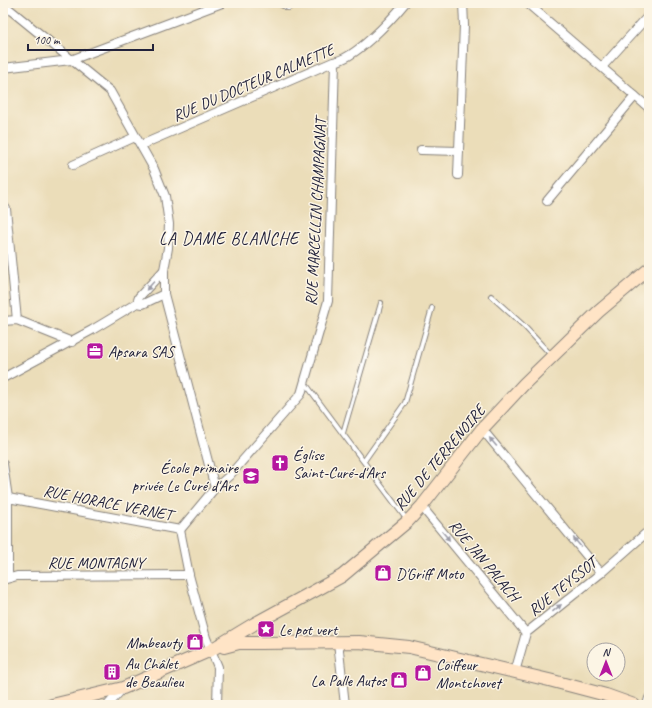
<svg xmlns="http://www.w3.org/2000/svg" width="652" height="708" font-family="Caveat,sans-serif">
	<rect width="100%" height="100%" fill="#fcf5e5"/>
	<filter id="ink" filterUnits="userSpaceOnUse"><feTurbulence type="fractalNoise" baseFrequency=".025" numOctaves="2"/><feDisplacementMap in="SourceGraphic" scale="8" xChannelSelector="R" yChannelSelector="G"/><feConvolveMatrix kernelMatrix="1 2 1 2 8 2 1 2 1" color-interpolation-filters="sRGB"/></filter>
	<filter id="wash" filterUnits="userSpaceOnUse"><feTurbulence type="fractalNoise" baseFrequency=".012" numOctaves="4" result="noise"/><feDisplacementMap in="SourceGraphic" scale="16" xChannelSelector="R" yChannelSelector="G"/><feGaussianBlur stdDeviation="0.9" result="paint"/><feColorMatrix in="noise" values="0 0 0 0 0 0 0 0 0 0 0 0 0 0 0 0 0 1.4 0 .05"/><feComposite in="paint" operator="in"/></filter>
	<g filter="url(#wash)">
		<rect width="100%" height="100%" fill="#ebddb9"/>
	</g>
	<g filter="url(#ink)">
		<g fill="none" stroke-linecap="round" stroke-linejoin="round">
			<g stroke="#86807a" stroke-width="6">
				<g id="lane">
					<path d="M 491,296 L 523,325 L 552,356"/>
					<path d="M 305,383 L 407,520"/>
					<path d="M 343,433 L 381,303"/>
					<path d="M 364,461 L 405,403 L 432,308"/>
				</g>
			</g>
			<g stroke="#86807a" stroke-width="10">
				<g id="street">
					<path d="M 282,3 L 288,6"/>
					<path d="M 527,3 L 649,108"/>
					<path d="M 3,4 L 110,91 L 154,169 L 165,196 L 169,224 L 168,248 L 164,270 L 164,294 L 215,488"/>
					<path d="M 602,67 L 649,15"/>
					<path d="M 3,68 L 71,60 L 222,3"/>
					<path d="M 141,145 L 333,62 C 355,59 391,20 405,3"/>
					<path d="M 421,150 L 459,151"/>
					<path d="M 73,165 L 135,137"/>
					<path d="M 458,175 L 464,25 L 463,3"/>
					<path d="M 547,201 L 635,96"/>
					<path d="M 3,205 L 6,209 L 17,320"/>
					<path d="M 137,303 L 143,304 L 164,294"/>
					<path d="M 3,321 L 17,320 L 72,342"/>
					<path d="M 3,378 L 92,330 L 137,303 L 139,297 L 164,270"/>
					<path d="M 482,429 L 601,573"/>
					<path d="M 3,464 L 8,498 L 8,578"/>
					<path d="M 3,499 L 8,498 L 180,530"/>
					<path d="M 422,506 L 427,513 L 526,633"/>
					<path d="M 180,530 L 215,488 L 229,476 L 301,394 L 328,301 L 335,62"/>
					<path d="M 180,530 L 189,575 L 206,638 L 218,667 L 217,705"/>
					<path d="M 3,580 L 17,576 L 189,575"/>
					<path d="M 338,642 L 345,705"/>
					<path d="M 515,672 L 526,633 L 601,573 L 645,534"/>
					<path d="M 108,705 L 123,688"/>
					<path d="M 647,705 L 649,698"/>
				</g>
			</g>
			<g stroke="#86807a" stroke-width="14">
				<g id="secondary">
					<path d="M 224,647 L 239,643 L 259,643 L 359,642 L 409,647 L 549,680 L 606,695 L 634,705"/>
					<path d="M 52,705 L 123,688 L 211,650 L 254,624 L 342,576 L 408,521 L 422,506 L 482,429 L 524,384 L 598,312 L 649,269"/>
				</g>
			</g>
			<use href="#lane" stroke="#fff" stroke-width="4"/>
			<use href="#street" stroke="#fff" stroke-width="8"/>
			<use href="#secondary" stroke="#ffe4c6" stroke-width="12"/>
		</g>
		<defs><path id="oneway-solid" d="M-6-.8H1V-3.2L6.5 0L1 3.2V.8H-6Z"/></defs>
		<g fill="#9c9ca7">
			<use href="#oneway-solid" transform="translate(150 286) rotate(132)"/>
			<use href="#oneway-solid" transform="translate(493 442) rotate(-130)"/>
			<use href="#oneway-solid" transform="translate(446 536) rotate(50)"/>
			<use href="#oneway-solid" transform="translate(577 542) rotate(-130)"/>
			<use href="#oneway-solid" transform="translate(557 608) rotate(-39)"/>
		</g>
	</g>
	<defs>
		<g id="office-square" transform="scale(0.9)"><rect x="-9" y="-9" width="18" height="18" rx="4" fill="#b5179e" stroke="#fcf5e5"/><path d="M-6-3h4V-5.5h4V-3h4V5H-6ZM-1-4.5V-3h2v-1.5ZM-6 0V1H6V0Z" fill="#fff"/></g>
		<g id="church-square" transform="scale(0.9)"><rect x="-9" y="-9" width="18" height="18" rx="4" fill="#b5179e" stroke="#fcf5e5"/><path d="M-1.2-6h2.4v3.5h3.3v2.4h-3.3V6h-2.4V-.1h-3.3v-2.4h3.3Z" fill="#fff"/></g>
		<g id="school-square" transform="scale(0.9)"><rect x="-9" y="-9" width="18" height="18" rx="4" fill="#b5179e" stroke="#fcf5e5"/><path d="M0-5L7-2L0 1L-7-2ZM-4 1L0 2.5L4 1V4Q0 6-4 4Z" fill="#fff"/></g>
		<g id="shop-square" transform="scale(0.9)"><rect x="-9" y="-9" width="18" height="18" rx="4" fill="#b5179e" stroke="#fcf5e5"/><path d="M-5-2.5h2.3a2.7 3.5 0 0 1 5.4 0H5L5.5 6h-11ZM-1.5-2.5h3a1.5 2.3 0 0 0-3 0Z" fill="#fff"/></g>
		<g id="sight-square" transform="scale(0.9)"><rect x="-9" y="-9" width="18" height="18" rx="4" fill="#b5179e" stroke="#fcf5e5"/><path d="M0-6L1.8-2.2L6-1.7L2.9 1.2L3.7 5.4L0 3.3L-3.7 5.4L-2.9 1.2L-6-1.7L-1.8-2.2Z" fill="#fff"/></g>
		<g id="building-square" transform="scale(0.9)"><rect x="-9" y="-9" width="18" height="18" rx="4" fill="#b5179e" stroke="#fcf5e5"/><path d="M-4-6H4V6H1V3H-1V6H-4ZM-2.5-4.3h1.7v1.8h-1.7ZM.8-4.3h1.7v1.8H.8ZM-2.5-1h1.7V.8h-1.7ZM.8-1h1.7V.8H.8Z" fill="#fff"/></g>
	</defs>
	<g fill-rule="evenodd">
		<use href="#office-square" x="95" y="351"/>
		<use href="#church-square" x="280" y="463"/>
		<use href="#school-square" x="251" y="476"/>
		<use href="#shop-square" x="383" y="573"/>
		<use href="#sight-square" x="266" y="629"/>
		<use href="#shop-square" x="195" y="642"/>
		<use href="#building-square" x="112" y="672"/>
		<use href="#shop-square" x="423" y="673"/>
		<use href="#shop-square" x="399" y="680"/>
	</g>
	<g text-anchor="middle" stroke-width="3" stroke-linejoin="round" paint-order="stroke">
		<g font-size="16" fill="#22223b" stroke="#fcf5e5">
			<text transform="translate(253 82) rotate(-23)" y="6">RUE DU DOCTEUR CALMETTE</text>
			<text transform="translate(315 212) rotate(-87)" y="6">RUE MARCELLIN CHAMPAGNAT</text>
			<text transform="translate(439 457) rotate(-50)" y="6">RUE DE TERRENOIRE</text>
			<text transform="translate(108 502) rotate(11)" y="6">RUE HORACE VERNET</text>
			<text transform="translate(485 560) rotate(50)" y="6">RUE JAN PALACH</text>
			<text x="96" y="568">RUE MONTAGNY</text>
			<text transform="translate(562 586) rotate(-39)" y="6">RUE TEYSSOT</text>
		</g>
		<g font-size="16" fill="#22223b" stroke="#fcf5e5" text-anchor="start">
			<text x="108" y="357">Apsara SAS</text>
			<text x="293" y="460">Église<tspan x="293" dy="18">Saint-Curé-d'Ars</tspan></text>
			<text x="238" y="473" text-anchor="end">École primaire<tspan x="238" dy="18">privée Le Curé d'Ars</tspan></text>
			<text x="396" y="579">D'Griff Moto</text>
			<text x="279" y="635">Le pot vert</text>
			<text x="182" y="648" text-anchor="end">Mmbeauty</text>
			<text x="125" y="669">Au Châlet<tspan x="125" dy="18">de Beaulieu</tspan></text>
			<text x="436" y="670">Coiffeur<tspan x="436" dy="18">Montchovet</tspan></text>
			<text x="386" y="686" text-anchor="end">La Palle Autos</text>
		</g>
		<g font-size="17" letter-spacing="1" fill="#22223b" stroke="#fcf5e5">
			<text x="229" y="244">LA DAME BLANCHE</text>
		</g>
	</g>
	<rect width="652" height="708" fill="none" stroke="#fcf5e5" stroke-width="16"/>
	<g transform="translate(606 662)"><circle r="19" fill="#fcf5e5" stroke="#a5a1a1"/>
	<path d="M0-3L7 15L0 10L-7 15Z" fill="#b5179e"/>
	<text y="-6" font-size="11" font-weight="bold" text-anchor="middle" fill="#22223b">N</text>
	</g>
	<path d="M28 44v6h125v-6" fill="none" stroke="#22223b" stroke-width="2"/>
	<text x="34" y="44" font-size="12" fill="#22223b" stroke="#fcf5e5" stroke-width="3" paint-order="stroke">100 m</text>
</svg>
